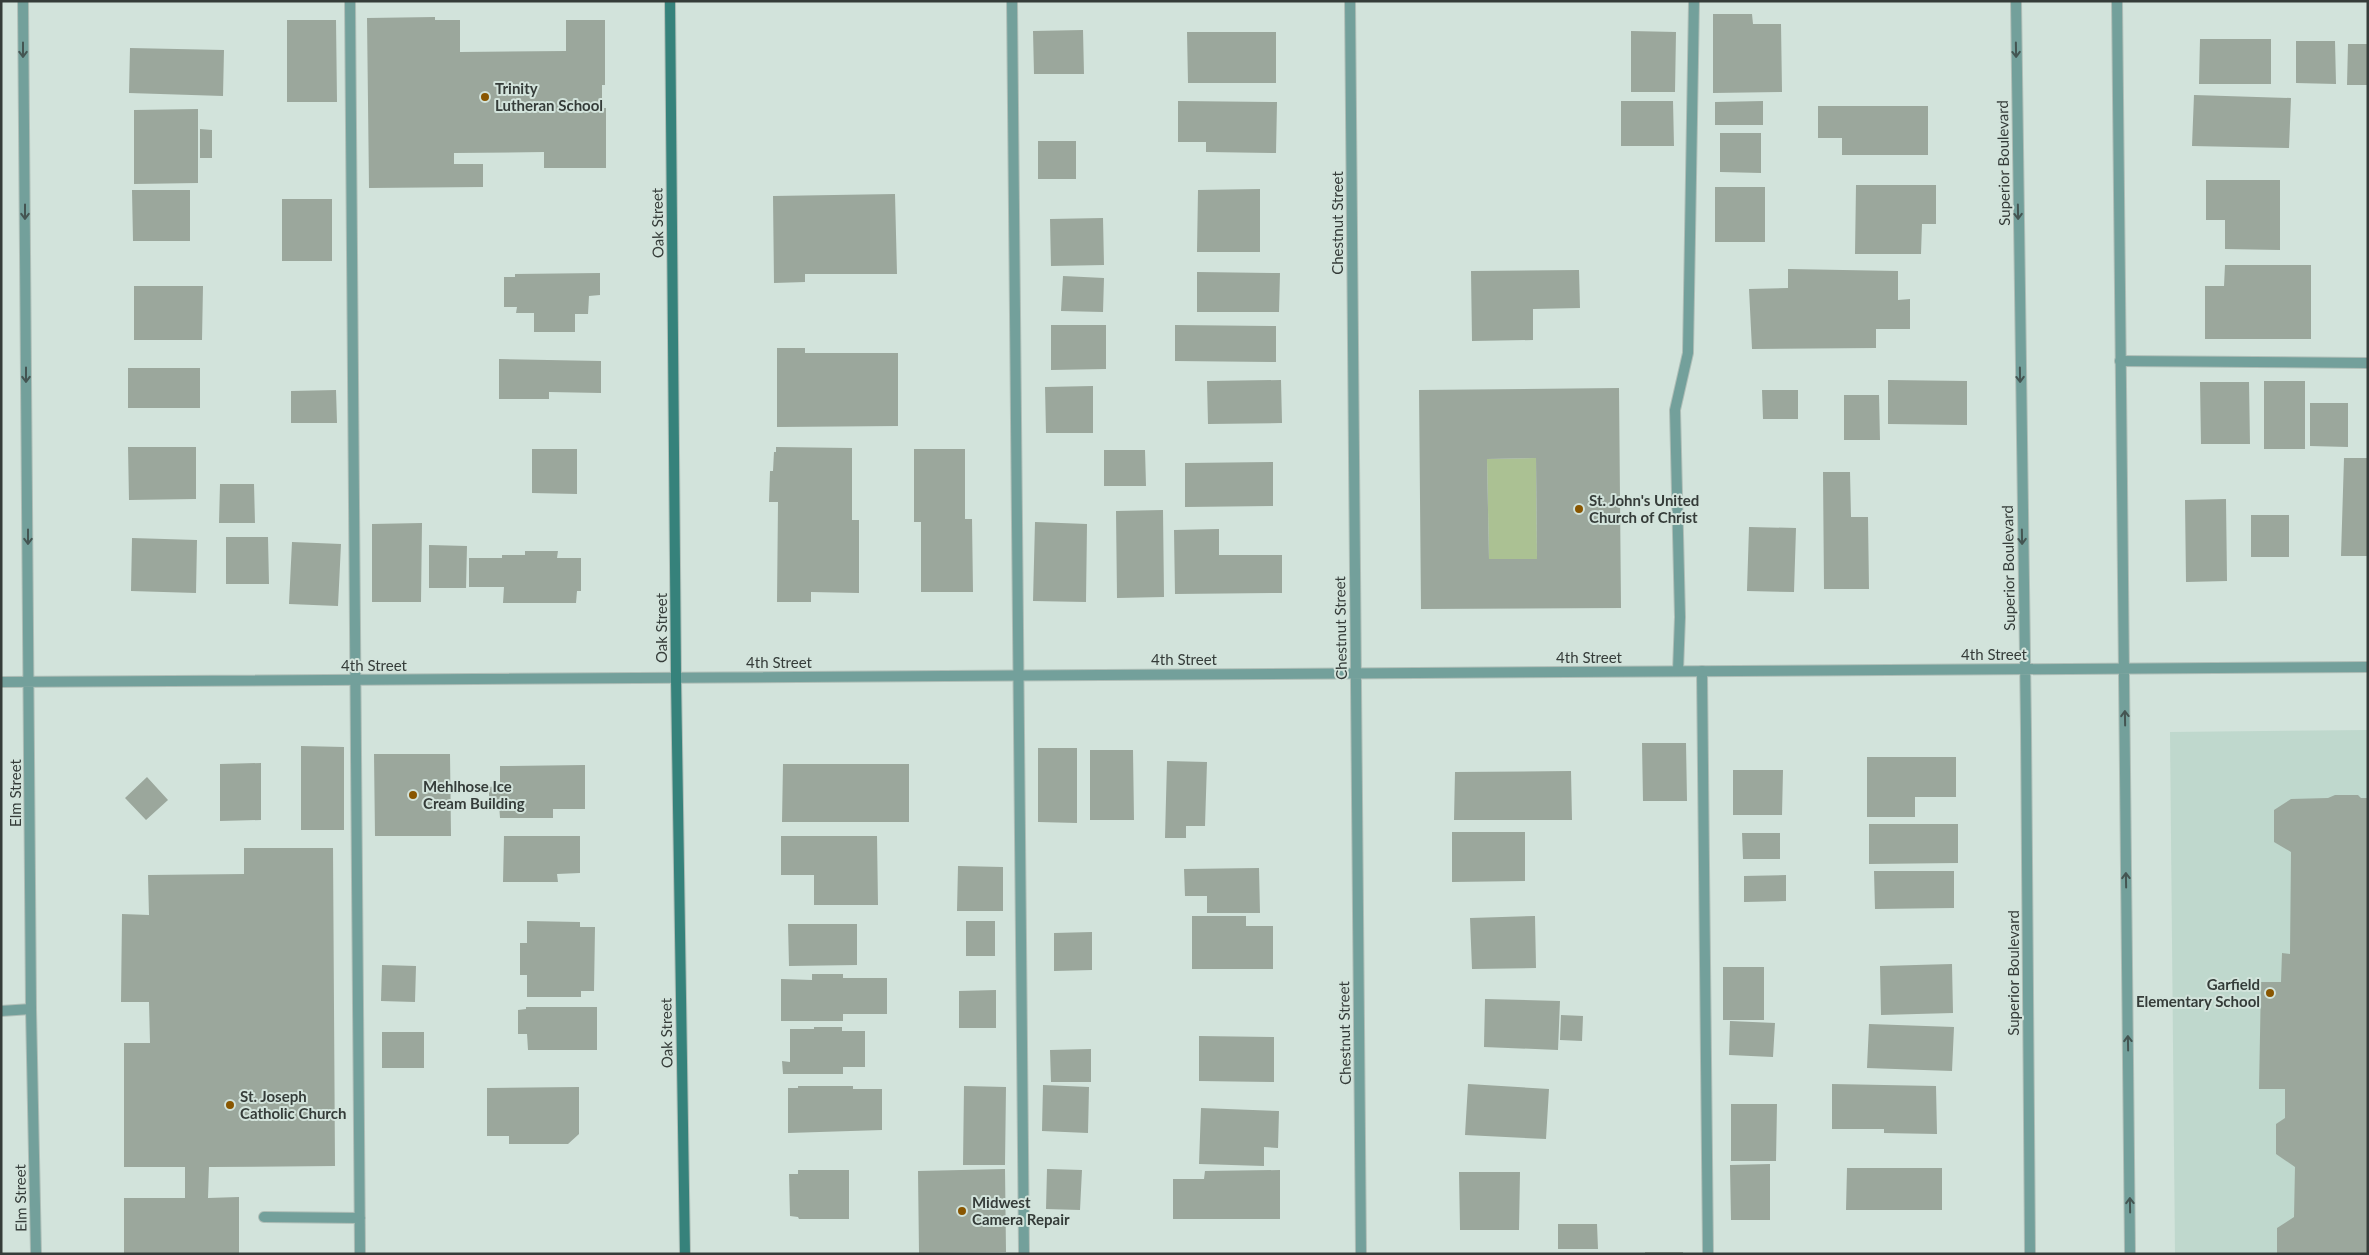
<svg xmlns="http://www.w3.org/2000/svg" width="2369" height="1255" font-family="Lato,sans-serif">
	<style>
		.built { fill: #bfd8cd }
		.green { fill: #abc193 }
		.building { fill: #9ba79c; fill-rule: evenodd }
		.lines { fill: none; stroke-linecap: round; stroke-linejoin: round }
		.lane-casing { stroke: #afbeb7; stroke-width: 12 }
		.street-casing { stroke: #afbeb7; stroke-width: 12 }
		.secondary-casing { stroke: #afbeb7; stroke-width: 12 }
		.lane { stroke: #73a09b; stroke-width: 10 }
		.street { stroke: #73a09b; stroke-width: 10 }
		.secondary { stroke: #36827b; stroke-width: 10 }
		.oneway { stroke: #445552 }
		.poi-dot { fill: #895601; stroke: #d2e3db; stroke-width: 2 }
		.labels { text-anchor: middle; dominant-baseline: central; stroke-width: 4; stroke-linejoin: round; paint-order: stroke }
		.poi-label { font-size: 15px; font-weight: bold; fill: #353c39; stroke: #d2e3db; text-anchor: start }
		.street-label { font-size: 15px; fill: #353c39; stroke: #d2e3db }
	</style>
	<rect width="100%" height="100%" fill="#d2e3db"/>
	<path class="built" d="M2368,730V1254H2175L2170,732Z"/>
	<path class="green" d="M1536,458L1537,559H1489L1487,459Z"/>
	<path class="building" d="M1713,14H1752L1753,24H1781L1782,92L1713,93Z
		M435,17V20H460V52L566,51V20H605V85H602V108H606V168H544V152L454,153V164H483V187L369,188L367,18Z
		M287,20H336L337,102H287Z
		M1083,30L1084,74H1034L1033,31Z
		M1631,31L1676,32L1675,92H1631Z
		M1187,32H1276V83H1188Z
		M2200,39H2271V84H2199Z
		M2296,41H2335L2336,84L2296,83Z
		M2348,44H2368V85H2347Z
		M130,48L224,50L223,96L129,93Z
		M2194,95L2291,98L2289,148L2192,146Z
		M1178,101L1277,102L1276,153L1206,152V142H1178Z
		M1621,101H1673L1674,146H1621Z
		M1763,101V125H1715V102Z
		M1818,106H1928V155H1842V138H1818Z
		M198,109V183L134,184V110Z
		M200,129L212,130V158H200Z
		M1720,133H1761V173L1720,172Z
		M1038,141H1076V179H1038Z
		M2206,180H2280V250L2225,249V220H2206Z
		M1856,185H1936V224H1922L1921,254H1855Z
		M1715,187H1765V242H1715Z
		M1260,189V252H1197L1198,190Z
		M132,190H190V241H133Z
		M895,194L897,274H805V282L774,283L773,196Z
		M282,199H332V261H282Z
		M1103,218L1104,265L1051,266L1050,219Z
		M2225,265H2311V339H2205V286H2224Z
		M1788,269L1898,271V300L1910,299V329H1876V348L1752,349L1749,289L1788,288Z
		M1579,270L1580,308L1533,309V340L1472,341L1471,271Z
		M1197,272L1280,273L1279,312H1197Z
		M600,273V295L589,296L588,314H575V332H534V313H516L517,307H504V277H515V274Z
		M1063,276L1104,278L1103,312L1061,311Z
		M134,286H203L202,340H134Z
		M1051,325H1106V369L1051,370Z
		M1175,325L1276,326V362L1175,361Z
		M777,348H805V353H898V426L777,427Z
		M499,359L601,361V393L549,392V399H499Z
		M128,368H200V408H128Z
		M1281,380L1282,423L1208,424L1207,381Z
		M1888,380L1967,381V425L1888,424Z
		M2264,381H2305V449H2264Z
		M2200,382H2249L2250,444H2201Z
		M1093,386V433H1046L1045,387Z
		M1619,388L1621,608L1421,609L1419,390ZM1536,458L1537,559H1489L1487,459Z
		M336,390L337,423H291V391Z
		M1762,390H1798V419H1763Z
		M1844,395H1879L1880,440H1844Z
		M2310,403H2348V447L2310,446Z
		M128,447H196V499L129,500Z
		M776,447L852,448V520H859V593L811,592V602H777L778,502H769L770,471H773L774,452H776Z
		M532,449H577V494L532,493Z
		M914,449H965V519H972L973,592H921V522H914Z
		M1104,450H1145L1146,486H1104Z
		M2344,458H2368V556H2341Z
		M1273,462V506L1185,507V463Z
		M1823,472H1850L1851,517H1868L1869,589H1824Z
		M220,484H254L255,523H219Z
		M2226,499L2227,581L2186,582L2185,500Z
		M1163,510L1164,597L1117,598L1116,511Z
		M2251,515H2289V557H2251Z
		M1035,522L1087,524L1086,602L1033,601Z
		M422,523L421,602H372V524Z
		M1749,527L1796,528L1794,592L1747,591Z
		M1219,529V555H1282V593L1175,594L1174,530Z
		M226,537H268L269,584H226Z
		M132,538L197,540L196,593L131,591Z
		M292,542L341,544L338,606L289,604Z
		M429,545L467,546L466,588H429Z
		M525,551H558L557,558H581V591H577L576,603H503L504,587H469V558H502V555H525Z
		M1642,743H1686L1687,801H1643Z
		M301,746L344,747V830H301Z
		M1038,748H1077V823L1038,822Z
		M1090,750H1133L1134,820H1090Z
		M374,754H450L451,836H375Z
		M1867,757H1956V797H1915V817H1867Z
		M1167,761L1207,762L1205,826H1186V838H1165Z
		M261,763V820L220,821V764Z
		M783,764H909V822H782Z
		M585,765V809H553V818H500L499,804L489,805V787L500,786V766Z
		M1733,770H1783L1782,815H1733Z
		M1571,771L1572,820H1454L1455,772Z
		M147,777L168,800L146,820L125,798Z
		M2335,795H2358L2361,798H2368V1254H2277V1228L2294,1217L2295,1167L2276,1154V1124L2285,1118V1089H2259L2261,982H2281L2282,953L2290,954L2291,852L2274,842V810L2291,799L2328,798Z
		M1869,824H1958V863L1869,864Z
		M1452,832H1525V881L1452,882Z
		M1742,833H1780V859H1743Z
		M504,836H580V873L557,874L558,882H503Z
		M781,836H877L878,905H814V875H781Z
		M244,848H333L335,1166L209,1167L208,1198L239,1197V1254H124V1198H185V1167H124V1043H150L149,1002H121L122,914L149,915L148,875L244,874Z
		M958,866L1003,867V911H957Z
		M1259,868L1260,913H1207V896H1185L1184,869Z
		M1874,871H1954V908L1875,909Z
		M1786,875V901L1744,902V876Z
		M1192,916H1246V926H1273V969H1192Z
		M1535,916L1536,968L1472,969L1470,918Z
		M527,921L580,922V927H595L594,991H581V997H527V975H520V943H527Z
		M966,921H995V956H966Z
		M788,924H857V965L789,966Z
		M1092,932V970L1054,971V933Z
		M1952,964L1953,1013L1881,1015L1880,966Z
		M382,965L416,966L415,1002L381,1001Z
		M1723,967H1764V1020H1723Z
		M812,974H843V978H887V1014H843V1021H781V979L812,980Z
		M996,990V1028H959V991Z
		M1485,999L1560,1001L1558,1050L1484,1047Z
		M526,1007H597V1050H528L527,1034H518V1010L526,1009Z
		M1561,1015L1583,1016L1582,1041L1560,1040Z
		M1730,1021L1775,1023L1773,1057L1729,1055Z
		M1869,1024L1954,1027L1952,1071L1867,1068Z
		M814,1027H842V1031H865V1067H843V1074H783L782,1061L790,1062V1029H814Z
		M382,1032H424V1068H382Z
		M1199,1036L1274,1037V1082L1199,1081Z
		M1091,1049V1082H1051L1050,1050Z
		M1468,1084L1549,1089L1546,1139L1465,1135Z
		M1832,1084L1936,1086L1937,1134L1884,1133V1129H1832Z
		M1043,1085L1089,1087L1088,1133L1042,1131Z
		M798,1086H853V1089H882V1130L788,1133V1088H798Z
		M964,1086L1006,1087L1005,1165H963Z
		M579,1087V1134L568,1144H509V1136H487V1088Z
		M1731,1104H1777L1776,1161H1731Z
		M1201,1108L1279,1111L1278,1148L1264,1147V1166L1199,1164Z
		M1770,1164V1220H1731L1730,1165Z
		M1847,1168H1942V1210H1846Z
		M1005,1169L1006,1252L919,1253L918,1171Z
		M1047,1169L1082,1170L1080,1210L1046,1209Z
		M798,1170H849V1219H799L798,1217L790,1216L789,1174H798Z
		M1280,1170V1219H1173V1179H1204L1205,1171Z
		M1459,1172H1520L1519,1230H1460Z
		M1558,1224H1597L1598,1249H1558Z
		M1645,1252H1683V1254H1645Z"/>
	<g class="lines">
		<g class="lane-casing">
			<path id="lane" d="M350,1L360,1254
				M1012,1L1024,1254
				M2120,361L2368,363
				M1678,671L1680,617L1675,410L1688,353L1694,1
				M1702,671L1708,1254
				M1,1011L31,1009
				M264,1217L360,1218"/>
		</g>
		<g class="street-casing">
			<path id="street" d="M23,1L31,1009L36,1254
				M1350,1L1361,1254
				M2016,1L2026,730L2030,1254
				M2117,1L2130,1254
				M1,682L2368,667"/>
		</g>
		<g class="secondary-casing">
			<path id="secondary" d="M670,1L676,678L685,1254"/>
		</g>
		<use href="#lane" class="lane"/>
		<use href="#street" class="street"/>
		<use href="#secondary" class="secondary"/>
	</g>
	<defs><path id="oneway-shaft" d="M-6 0H5M1.5-3L5.5 0L1.5 3" fill="none" stroke-width="1.6" stroke-linecap="round" stroke-linejoin="round" transform="scale(1.25)"/></defs>
	<g class="oneway">
		<use href="#oneway-shaft" transform="translate(23 50) rotate(90)"/>
		<use href="#oneway-shaft" transform="translate(2016 50) rotate(89)"/>
		<use href="#oneway-shaft" transform="translate(25 212) rotate(90)"/>
		<use href="#oneway-shaft" transform="translate(2018 212) rotate(89)"/>
		<use href="#oneway-shaft" transform="translate(26 375) rotate(90)"/>
		<use href="#oneway-shaft" transform="translate(2020 375) rotate(89)"/>
		<use href="#oneway-shaft" transform="translate(28 537) rotate(90)"/>
		<use href="#oneway-shaft" transform="translate(2022 537) rotate(89)"/>
		<use href="#oneway-shaft" transform="translate(2125 718) rotate(-91)"/>
		<use href="#oneway-shaft" transform="translate(2126 880) rotate(-91)"/>
		<use href="#oneway-shaft" transform="translate(2128 1043) rotate(-91)"/>
		<use href="#oneway-shaft" transform="translate(2130 1205) rotate(-91)"/>
	</g>
	<g class="poi-dot">
		<circle cx="485" cy="97" r="5"/>
		<circle cx="1579" cy="509" r="5"/>
		<circle cx="413" cy="795" r="5"/>
		<circle cx="2270" cy="993" r="5"/>
		<circle cx="230" cy="1105" r="5"/>
		<circle cx="962" cy="1211" r="5"/>
	</g>
	<g class="labels">
		<g class="poi-label">
			<text x="495" y="88">Trinity<tspan x="495" dy="17">Lutheran School</tspan></text>
			<text x="1589" y="500">St. John's United<tspan x="1589" dy="17">Church of Christ</tspan></text>
			<text x="423" y="786">Mehlhose Ice<tspan x="423" dy="17">Cream Building</tspan></text>
			<text x="2260" y="984" text-anchor="end">Garfield<tspan x="2260" dy="17">Elementary School</tspan></text>
			<text x="240" y="1096">St. Joseph<tspan x="240" dy="17">Catholic Church</tspan></text>
			<text x="972" y="1202">Midwest<tspan x="972" dy="17">Camera Repair</tspan></text>
		</g>
		<g class="street-label">
			<text transform="translate(2003 163) rotate(-91)">Superior Boulevard</text>
			<text transform="translate(657 223) rotate(-91)">Oak Street</text>
			<text transform="translate(1337 223) rotate(-90)">Chestnut Street</text>
			<text transform="translate(2008 568) rotate(-91)">Superior Boulevard</text>
			<text transform="translate(661 628) rotate(-90)">Oak Street</text>
			<text transform="translate(1340 628) rotate(-91)">Chestnut Street</text>
			<text x="1994" y="654">4th Street</text>
			<text x="1589" y="657">4th Street</text>
			<text x="1184" y="659">4th Street</text>
			<text x="779" y="662">4th Street</text>
			<text x="374" y="665">4th Street</text>
			<text transform="translate(15 793) rotate(-90)">Elm Street</text>
			<text transform="translate(2013 973) rotate(-90)">Superior Boulevard</text>
			<text transform="translate(666 1033) rotate(-91)">Oak Street</text>
			<text transform="translate(1344 1033) rotate(-91)">Chestnut Street</text>
			<text transform="translate(20 1198) rotate(-91)">Elm Street</text>
		</g>
	</g>
	<rect width="2369" height="1255" fill="none" stroke="#353c39" stroke-width="5"/>
</svg>
